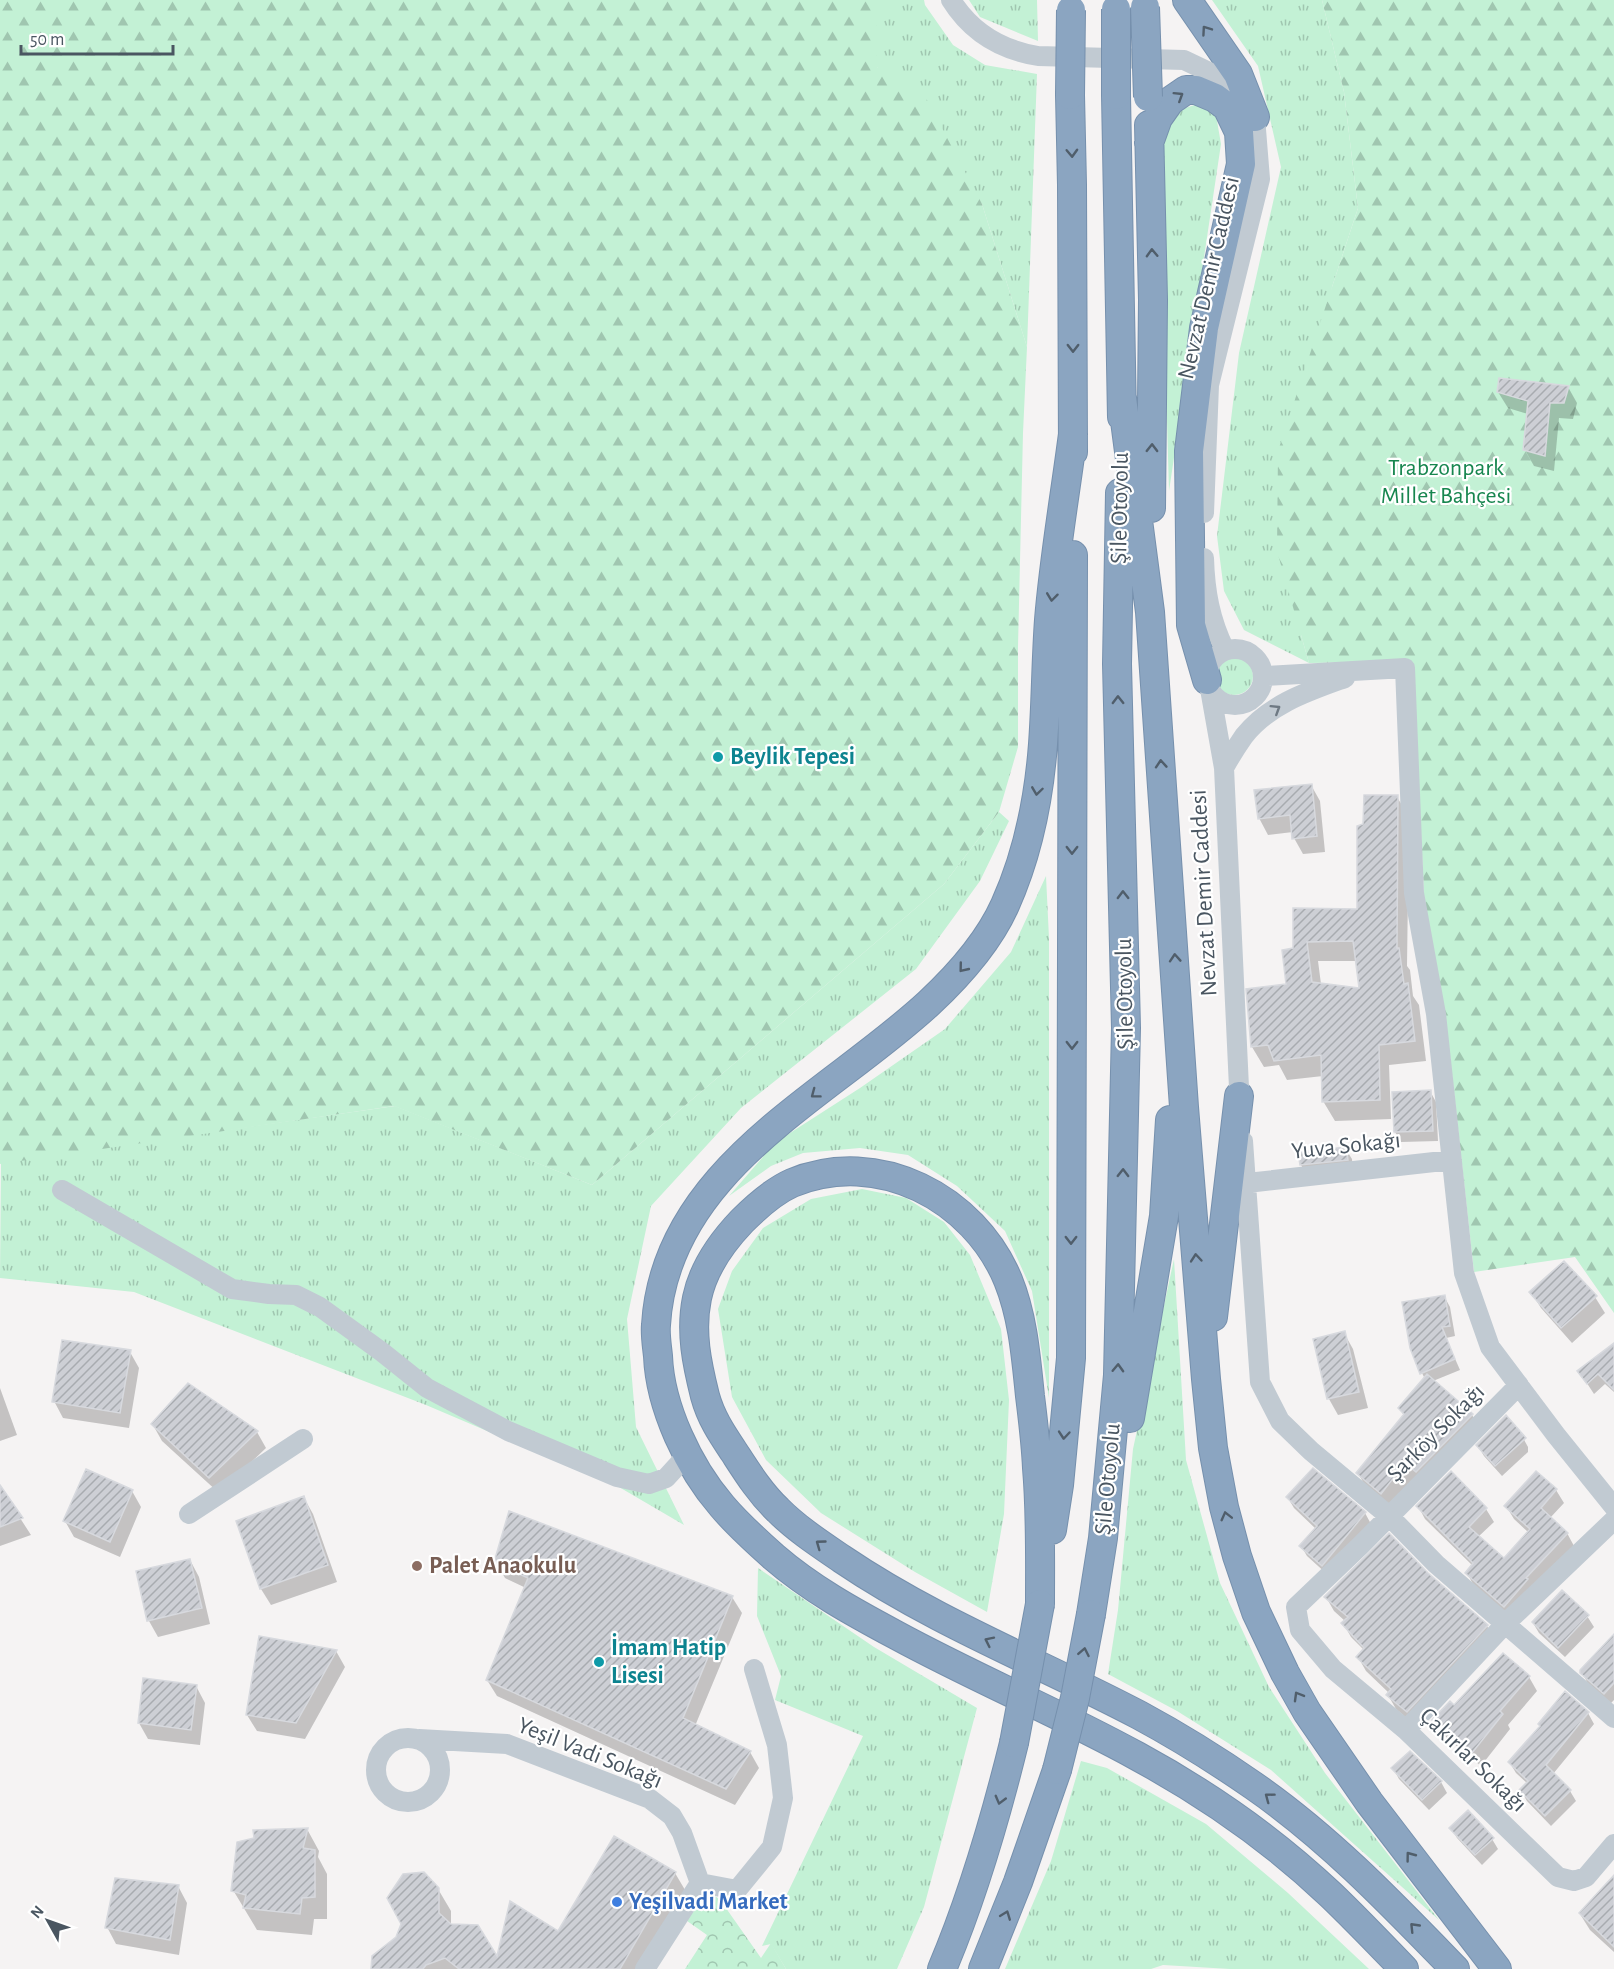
<svg xmlns="http://www.w3.org/2000/svg" width="1614" height="1969" font-family="'Alegreya Sans',sans-serif">
	<style>
		.grass { fill: url(#grass-tufts) }
		.forest { fill: url(#forest-firs) }
		.park { fill: url(#park-crowns) }
		.shadow { fill: #0003; fill-rule: evenodd }
		.building { fill: url(#building-hatch); stroke: #d7d9de; stroke-width: 1.5; fill-rule: evenodd }
		.lines { fill: none; stroke-linecap: round; stroke-linejoin: round }
		.highway-casing { stroke: #7690ad; stroke-width: 30 }
		.minor { stroke: #c1cad2; stroke-width: 20 }
		.highway { stroke: #8ba5c1; stroke-width: 28 }
		.highway-bridge-casing { stroke: #7690ad; stroke-width: 30; stroke-linecap: butt }
		.highway-bridge { stroke: #8ba5c1; stroke-width: 28 }
		.oneway { stroke: #505e6b }
		.oneway2 { stroke: #6e7983 }
		.culture-dot { fill: #0f9aa8; stroke: #fff; stroke-width: 2 }
		.education-dot { fill: #8d6e63; stroke: #fff; stroke-width: 2 }
		.shop-dot { fill: #3f7fe0; stroke: #fff; stroke-width: 2 }
		.labels { text-anchor: middle; dominant-baseline: central; stroke-width: 4.5; stroke-linejoin: round; paint-order: stroke }
		.street-label { font-size: 24px; fill: #4a5661; stroke: #fff }
		.park-label { font-size: 24px; fill: #17864f; stroke: #fff }
		.culture-label { font-size: 24px; font-weight: bold; fill: #0d838f; stroke: #fff; text-anchor: start }
		.education-label { font-size: 24px; font-weight: bold; fill: #785e54; stroke: #fff; text-anchor: start }
		.shop-label { font-size: 24px; font-weight: bold; fill: #366cbe; stroke: #fff; text-anchor: start }
	</style>
	<defs>
		<pattern id="grass-tufts" width="24" height="20" patternUnits="userSpaceOnUse" patternTransform="scale(1.5)"><rect width="24" height="20" fill="#c3f1d5"/><path d="M3 7l-1-3M5 7V3M7 7l1-3M15 17l-1-3M17 17v-4M19 17l1-3" fill="none" stroke="#a0c6b0"/></pattern>
		<pattern id="forest-firs" width="22" height="20" patternUnits="userSpaceOnUse" patternTransform="scale(1.5)"><rect width="22" height="20" fill="#c3f1d5"/><path d="M5 1l3.5 6h-7zM16 11l3.5 6h-7z" fill="#a0c6b0"/></pattern>
		<pattern id="park-crowns" width="20" height="18" patternUnits="userSpaceOnUse" patternTransform="scale(1.5)"><rect width="20" height="18" fill="#c3f1d5"/><path d="M2 6a3 3 0 1 1 6 0M12 15a3 3 0 1 1 6 0" fill="none" stroke="#a0c6b0"/></pattern>
		<pattern id="building-hatch" width="6" height="6" patternUnits="userSpaceOnUse" patternTransform="scale(1.5)"><rect width="6" height="6" fill="#cdcfd5"/><path d="M-1 1l2-2M0 6l6-6M5 7l2-2" fill="none" stroke="#a8abb0"/></pattern>
	</defs>
	<rect width="100%" height="100%" fill="#f5f3f3"/>
	<path class="grass" d="M877,0H924L925,5L953,45L985,65L1037,74L1027,347L982,204L877,67Z
		M969,0H1037L1038,41L980,17Z
		M1212,0H1322L1344,92L1358,208L1332,287L1301,635L1309,663L1244,630L1224,591L1217,536L1239,353L1281,167L1258,66Z
		M1201,103L1216,115L1221,144L1169,491L1159,138L1179,110Z
		M1215 676a19 19 0 1 1 38 0a19 19 0 1 1-38 0Z
		M999,812L1009,821L980,881L916,969L741,1108L651,1206L627,1319L636,1427L684,1525L619,1487L426,1405L134,1292L0,1278L1,1162L395,1106L592,1185L944,884Z
		M1046,876L1049,938V1398L1032,1291L1005,1231L957,1186L908,1155L860,1148L803,1153L771,1166L729,1196L776,1142L860,1088L945,1029L1011,952Z
		M862,1189L906,1198L944,1222L970,1255L1001,1329L1009,1400L1004,1514L987,1612L915,1572L821,1513L766,1460L732,1397L718,1309L732,1271L763,1228L811,1199Z
		M1174,1259L1186,1460L1220,1583L1269,1687L1325,1773L1439,1920L1271,1770L1177,1711L1108,1674L1118,1610L1133,1449Z
		M758,1568L874,1647L977,1708L924,1907L897,1969H786L771,1944L762,1946L863,1736L775,1700L781,1676L757,1616Z
		M1081,1761L1107,1768L1206,1824L1288,1893L1369,1969H1230L1163,1965L1151,1969H1005L1051,1861Z"/>
	<path class="forest" d="M0,0H877V67L926,98L982,204L1027,347L1023,433L1018,647V747L999,812L944,884L592,1185L394,1106L0,1164Z
		M1322,0H1614V1313L1575,1257L1474,1272L1450,1056L1425,916L1413,664L1380,662L1309,663L1277,551L1278,451L1358,208L1344,92Z"/>
	<path class="park" d="M700,1883L721,1901L761,1958L771,1943L786,1969H685L707,1935L680,1916Z"/>
	<path class="shadow" d="M1568,387L1577,403L1573,419L1559,418L1554,471L1534,466L1525,450L1528,414L1508,408L1498,392Z
		M1311,785L1320,801L1325,852L1303,854L1294,838L1293,832L1268,835L1259,818Z
		M1397,797L1409,817L1407,966L1410,970L1413,996L1419,1005L1426,1061L1389,1065L1391,1119L1335,1121L1323,1101V1076L1287,1080L1279,1065L1264,1067L1252,1047L1288,985L1294,950L1358,911L1365,825ZM1318,961H1358L1361,989L1321,984Z
		M1430,1091L1436,1102L1438,1141L1401,1142L1395,1132Z
		M1345,1148L1352,1159L1353,1170L1307,1175L1301,1165Z
		M1531,1292L1595,1297L1605,1313L1572,1343L1541,1308Z
		M1444,1296L1450,1307L1455,1336L1446,1338L1460,1370L1433,1381L1472,1415L1482,1431L1391,1509L1367,1489L1358,1473L1404,1416L1400,1409L1425,1379L1422,1373Z
		M1344,1333L1353,1349L1368,1408L1338,1415L1329,1399L1315,1340Z
		M1614,1345V1392L1605,1384L1594,1394L1579,1371Z
		M130,1352L139,1368L129,1428L63,1418L54,1401Z
		M188,1385L257,1432L266,1448L219,1493L162,1441L153,1425Z
		M0,1388L17,1435L0,1441Z
		M1522,1436L1528,1447V1452L1502,1476L1484,1456L1478,1446Z
		M1451,1473L1486,1509L1494,1522L1478,1537L1504,1560L1529,1533L1514,1519L1506,1506L1537,1473L1556,1490L1564,1503L1550,1518L1567,1533L1574,1546L1512,1619L1474,1586L1467,1573L1473,1566L1425,1519L1418,1506Z
		M0,1487L31,1535L0,1546Z
		M132,1491L141,1507L120,1557L74,1537L65,1521Z
		M304,1498L313,1514L337,1582L271,1605L261,1589L238,1522Z
		M1288,1498L1365,1513L1371,1524L1328,1575L1307,1556L1301,1546L1316,1529L1294,1508Z
		M190,1560L199,1577L210,1624L158,1637L149,1621Z
		M496,1562L732,1597L742,1613L695,1726L750,1752L759,1768L735,1805L497,1696L487,1680L526,1588L505,1578Z
		M1427,1574L1487,1626L1495,1640L1415,1725L1396,1709L1388,1695L1389,1693L1366,1671L1358,1657L1364,1650L1351,1637L1343,1623L1345,1621L1334,1611L1326,1597Z
		M1587,1616L1594,1627L1565,1657L1539,1633L1533,1623Z
		M1614,1637V1700L1611,1703L1588,1684L1582,1672Z
		M336,1651L345,1667L305,1739L257,1731L247,1715Z
		M1529,1677L1537,1691L1508,1725L1510,1729L1481,1766L1442,1734L1434,1720L1454,1707Z
		M196,1686L205,1703L200,1745L148,1739L139,1723Z
		M1588,1713L1594,1724L1553,1774L1570,1791L1576,1801L1551,1826L1527,1801L1521,1791L1528,1784L1516,1773L1510,1763Z
		M1410,1753L1441,1782L1447,1793L1429,1810L1399,1779L1393,1768Z
		M1451,1828L1492,1839L1498,1849L1482,1865L1457,1838Z
		M307,1829L319,1851L318,1857L327,1874V1919H314L312,1935L257,1930L233,1890Z
		M615,1838L675,1873L688,1895L645,1969H372L438,1889L451,1911V1925L497,1960L558,1933Z
		M1614,1878V1952L1590,1930L1580,1914Z
		M178,1886L187,1903L179,1955L116,1944L107,1927Z"/>
	<path class="building" d="M1499,378L1569,386L1564,403H1550L1545,456L1523,450L1528,401L1497,392Z
		M1312,784L1317,836L1292,839L1290,815L1258,819L1254,790Z
		M1364,795H1398L1397,948H1399L1404,984L1408,983L1415,1041L1379,1045L1380,1100L1322,1102L1321,1055L1274,1061L1268,1045L1251,1047L1246,989L1286,984L1282,950L1293,948V908L1357,909V826L1363,824ZM1353,941L1359,988L1312,982L1307,942Z
		M1431,1090L1433,1131L1394,1132L1392,1092Z
		M1346,1147L1348,1160L1300,1165L1298,1152Z
		M1564,1261L1597,1296L1561,1328L1529,1292Z
		M1445,1295L1450,1326L1442,1327L1455,1359L1420,1374L1410,1348L1402,1302Z
		M1345,1331L1359,1392L1327,1399L1313,1339Z
		M62,1340L131,1350L120,1413L52,1402Z
		M1614,1343V1390L1598,1374L1587,1384L1577,1371Z
		M1427,1374L1473,1414L1416,1472L1405,1463L1381,1494L1356,1473L1404,1414L1398,1408Z
		M188,1383L258,1431L209,1478L151,1424Z
		M1506,1415L1526,1438L1495,1466L1476,1445Z
		M1313,1468L1366,1512L1322,1566L1299,1546L1317,1526L1286,1497Z
		M86,1469L133,1490L110,1542L63,1521Z
		M1451,1471L1487,1508L1469,1527L1504,1558L1530,1529L1504,1506L1536,1471L1557,1489L1541,1508L1568,1533L1526,1578L1528,1579L1504,1607L1465,1573L1473,1563L1416,1506Z
		M0,1485L23,1518L0,1527Z
		M304,1496L328,1565L260,1589L236,1521Z
		M509,1511L733,1596L683,1718L751,1751L726,1789L486,1680L528,1578L494,1562Z
		M1389,1533L1428,1573L1488,1625L1407,1712L1386,1695L1391,1689L1356,1657L1364,1648L1341,1623L1348,1617L1324,1597Z
		M190,1559L202,1608L147,1621L136,1571Z
		M1562,1590L1589,1615L1558,1648L1532,1622Z
		M1614,1634V1683L1604,1694L1580,1673V1670Z
		M259,1636L337,1650L296,1723L246,1715Z
		M1503,1653L1530,1676L1500,1711L1503,1714L1472,1753L1432,1720L1450,1701L1454,1705Z
		M143,1678L197,1685L191,1730L138,1723Z
		M1565,1691L1589,1712L1546,1765L1571,1790L1545,1816L1519,1790L1528,1781L1508,1762L1540,1726L1538,1724Z
		M1410,1751L1442,1781L1422,1800L1391,1768Z
		M1468,1810L1494,1838L1475,1855L1449,1828Z
		M308,1828L303,1848L315,1850V1897L302,1898L300,1914L243,1908L246,1895L231,1891L237,1842L254,1838L253,1830Z
		M614,1836L676,1872L620,1969H459L445,1958L426,1965L423,1969H371L372,1956L396,1937L401,1924L387,1898L403,1874L424,1872L439,1888V1913L451,1924L478,1925L497,1956L510,1901L558,1931Z
		M1614,1875V1947L1579,1913Z
		M115,1878L179,1885L170,1940L105,1928Z"/>
	<g class="lines">
		<g class="highway-casing">
			<path id="highway" d="M1187,0L1238,74L1255,117
				M1070,95L1072,185L1073,452
				M1116,95L1122,417
				M1149,125L1153,300L1151,508
				M1149,143L1158,118L1170,101L1186,90H1196L1215,98L1227,107L1239,132L1241,164L1204,328L1189,451L1191,625L1207,680
				M1122,398L1150,612L1184,1107L1206,1379L1213,1448L1224,1507L1237,1556L1256,1612L1285,1673L1307,1712L1369,1802L1497,1969
				M1073,434C1065,496 1054,558 1049,620C1046,661 1046,703 1043,744C1039,798 1027,856 1005,905C988,943 959,975 929,1003C829,1096 665,1169 656,1325C655,1335 657,1346 658,1356C660,1407 689,1468 722,1506C738,1525 756,1541 774,1557C811,1589 853,1612 896,1635C975,1678 1059,1713 1137,1756C1207,1794 1274,1841 1331,1895C1356,1919 1380,1944 1404,1969
				M1213,1317L1239,1096
				M1130,1418L1164,1216L1170,1120
				M1052,1530L1059,1485L1071,1358L1073,555
				M1040,1604C1040,1558 1041,1513 1037,1468C1036,1444 1033,1420 1030,1396C1026,1357 1023,1317 1008,1280C974,1198 878,1147 792,1183C774,1191 756,1207 742,1221C722,1242 703,1269 697,1298C690,1332 697,1364 705,1396C711,1418 722,1434 734,1452C747,1472 760,1493 778,1510C797,1529 820,1544 842,1559C935,1622 1040,1663 1139,1715C1178,1736 1218,1761 1254,1786C1329,1838 1392,1904 1455,1969
				M1091,1614L1103,1538L1118,1375L1126,1028L1117,664L1120,493
				M942,1969C973,1896 995,1820 1014,1743
				M983,1969L1018,1882L1057,1770"/>
		</g>
		<path class="minor" d="M951,0C971,32 1001,50 1038,56L1184,60L1228,81L1255,117L1260,179L1209,385L1204,513
			M1204,558C1205,591 1210,620 1225,650
			M1207 677a28 28 0 1 1 56 0a28 28 0 1 1-56 0Z
			M1264,676L1405,668L1414,893L1436,1014L1464,1273L1490,1347L1556,1435L1614,1507
			M1210,689L1224,768L1240,1109
			M1224,768C1230,757 1237,746 1244,736C1269,704 1309,691 1345,678
			M1243,1141L1260,1382L1280,1421L1311,1451L1389,1516L1436,1564L1614,1718
			M1247,1183L1452,1160
			M62,1190L232,1289L269,1294L296,1295L320,1307L382,1352L427,1388L508,1431L617,1477L649,1484L666,1478L687,1455
			M1519,1385L1361,1545L1296,1607L1300,1630L1333,1669L1406,1730L1558,1877L1574,1881L1586,1877L1614,1844
			M189,1514L303,1439
			M1406,1730L1506,1623L1614,1520
			M376 1770a32 32 0 1 1 64 0a32 32 0 1 1-64 0Z
			M419,1739L507,1744L650,1799L672,1816L682,1833L700,1883
			M700,1883L737,1890L772,1847L783,1798L777,1745L754,1669
			M645,1969L700,1883"/>
		<use href="#highway" class="highway"/>
		<g class="highway-bridge-casing">
			<path id="highway-bridge" d="M1145,7L1148,97
				M1070,95L1071,10
				M1116,95V9
				M1014,1743L1040,1604
				M1057,1770L1075,1698L1091,1614"/>
		</g>
		<use href="#highway-bridge" class="highway-bridge"/>
	</g>
	<defs><path id="oneway-chevron" d="M-2-3.5L2.5 0L-2 3.5" fill="none" stroke-width="1.6" stroke-linecap="round" stroke-linejoin="round" transform="scale(1.5)"/></defs>
	<g class="oneway">
		<use href="#oneway-chevron" transform="translate(1206 30) rotate(-125)"/>
		<use href="#oneway-chevron" transform="translate(1179 96) rotate(-32)"/>
		<use href="#oneway-chevron" transform="translate(1072 153) rotate(88)"/>
		<use href="#oneway-chevron" transform="translate(1152 253) rotate(-92)"/>
		<use href="#oneway-chevron" transform="translate(1073 348) rotate(90)"/>
		<use href="#oneway-chevron" transform="translate(1152 448) rotate(-89)"/>
		<use href="#oneway-chevron" transform="translate(1052 597) rotate(97)"/>
		<use href="#oneway-chevron" transform="translate(1118 700) rotate(-91)"/>
		<use href="#oneway-chevron" transform="translate(1161 764) rotate(-94)"/>
		<use href="#oneway-chevron" transform="translate(1037 791) rotate(98)"/>
		<use href="#oneway-chevron" transform="translate(1072 850) rotate(90)"/>
		<use href="#oneway-chevron" transform="translate(1123 895) rotate(-91)"/>
		<use href="#oneway-chevron" transform="translate(1175 958) rotate(-94)"/>
		<use href="#oneway-chevron" transform="translate(963 968) rotate(129)"/>
		<use href="#oneway-chevron" transform="translate(1072 1045) rotate(90)"/>
		<use href="#oneway-chevron" transform="translate(815 1094) rotate(143)"/>
		<use href="#oneway-chevron" transform="translate(1123 1173) rotate(-89)"/>
		<use href="#oneway-chevron" transform="translate(1071 1240) rotate(90)"/>
		<use href="#oneway-chevron" transform="translate(1196 1258) rotate(-95)"/>
		<use href="#oneway-chevron" transform="translate(1118 1368) rotate(-88)"/>
		<use href="#oneway-chevron" transform="translate(1064 1435) rotate(95)"/>
		<use href="#oneway-chevron" transform="translate(1226 1516) rotate(-104)"/>
		<use href="#oneway-chevron" transform="translate(820 1544) rotate(-144)"/>
		<use href="#oneway-chevron" transform="translate(989 1641) rotate(-154)"/>
		<use href="#oneway-chevron" transform="translate(1084 1652) rotate(-79)"/>
		<use href="#oneway-chevron" transform="translate(1298 1696) rotate(-120)"/>
		<use href="#oneway-chevron" transform="translate(1269 1797) rotate(-143)"/>
		<use href="#oneway-chevron" transform="translate(1000 1800) rotate(105)"/>
		<use href="#oneway-chevron" transform="translate(1410 1856) rotate(-127)"/>
		<use href="#oneway-chevron" transform="translate(1006 1915) rotate(-69)"/>
		<use href="#oneway-chevron" transform="translate(1414 1927) rotate(-134)"/>
	</g>
	<use class="oneway2" href="#oneway-chevron" transform="translate(1276 709) rotate(-32)"/>
	<g class="culture-dot">
		<circle cx="718" cy="757" r="6"/>
		<circle cx="599" cy="1662" r="6"/>
	</g>
	<circle class="education-dot" cx="417" cy="1566" r="6"/>
	<circle class="shop-dot" cx="617" cy="1902" r="6"/>
	<g class="labels">
		<g class="street-label">
			<text transform="translate(1209 278) rotate(-77)">Nevzat Demir Caddesi</text>
			<text transform="translate(1120 508) rotate(-89)">Şile Otoyolu</text>
			<text transform="translate(1204 893) rotate(-93)">Nevzat Demir Caddesi</text>
			<text transform="translate(1125 994) rotate(-91)">Şile Otoyolu</text>
			<text transform="translate(1346 1146) rotate(-6)">Yuva Sokağı</text>
			<text transform="translate(1436 1433) rotate(-45)">Şarköy Sokağı</text>
			<text transform="translate(1108 1479) rotate(-85)">Şile Otoyolu</text>
			<text transform="translate(590 1753) rotate(22)">Yeşil Vadi Sokağı</text>
			<text transform="translate(1473 1760) rotate(44)">Çakırlar Sokağı</text>
		</g>
		<g class="park-label">
			<text x="1446" y="468">Trabzonpark<tspan x="1446" dy="28">Millet Bahçesi</tspan></text>
		</g>
		<g class="culture-label">
			<text x="730" y="757">Beylik Tepesi</text>
			<text x="611" y="1648">İmam Hatip<tspan x="611" dy="28">Lisesi</tspan></text>
		</g>
		<g class="education-label">
			<text x="429" y="1566">Palet Anaokulu</text>
		</g>
		<g class="shop-label">
			<text x="629" y="1902">Yeşilvadi Market</text>
		</g>
	</g>
	<g transform="translate(48 1921) rotate(310)" stroke="#ffffff" stroke-width="4.5" paint-order="stroke">
	<path d="M0-4.5L10 22L0 15L-10 22Z" fill="#4a5661"/>
	<text y="-9" font-size="16" font-weight="bold" text-anchor="middle" fill="#4a5661">N</text>
	</g>
	<path d="M21 45v9h152v-9" fill="none" stroke="#4a5661" stroke-width="3"/>
	<text x="30" y="45" font-size="18" fill="#4a5661" stroke="#ffffff" stroke-width="4.5" paint-order="stroke">50 m</text>
</svg>
